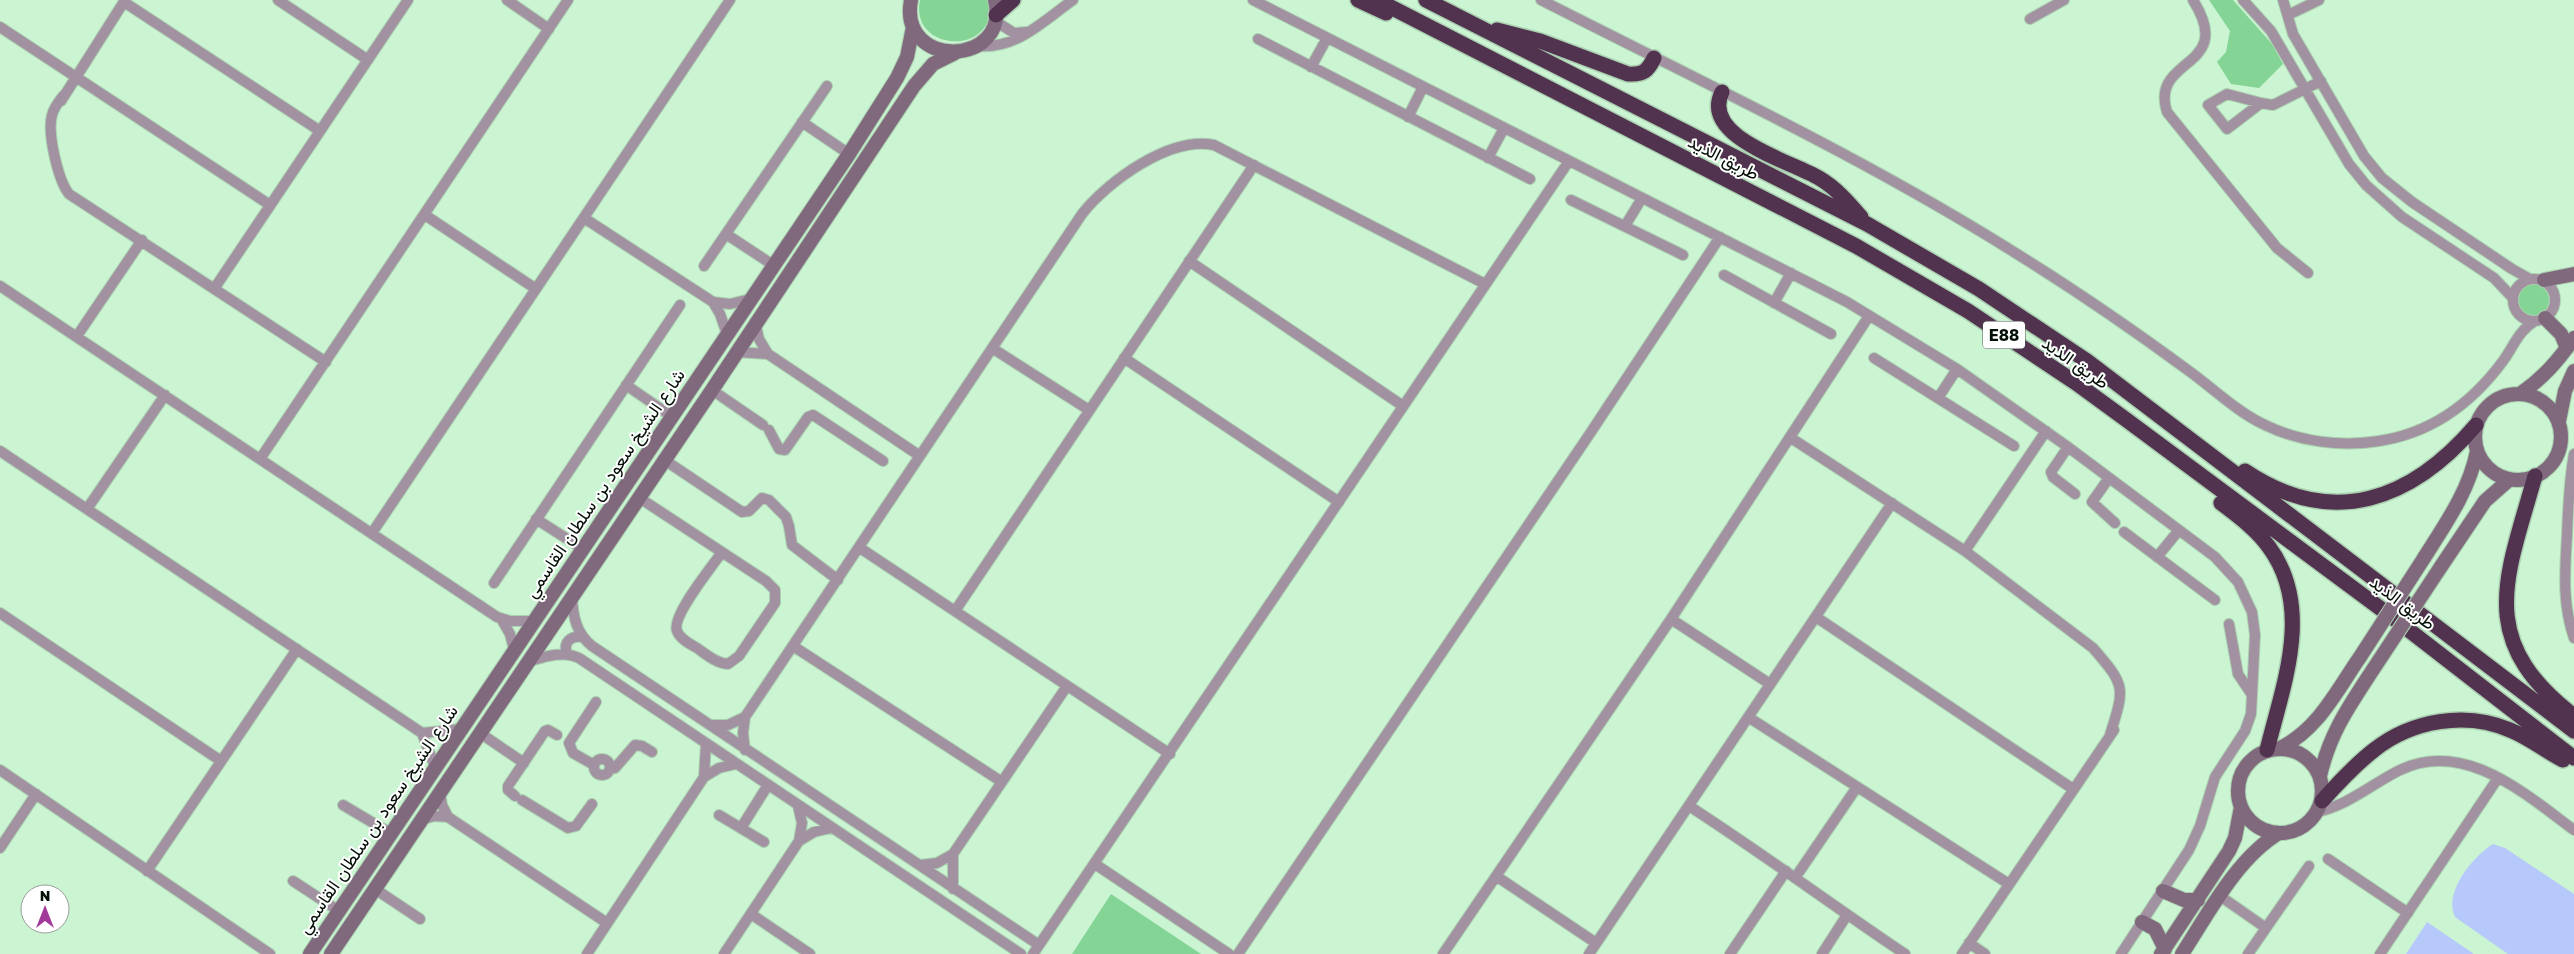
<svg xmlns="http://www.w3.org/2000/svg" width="2574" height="954" font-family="'Golos Text',Vazirmatn,sans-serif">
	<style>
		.green { fill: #83d495 }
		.water { fill: #b7c8fa }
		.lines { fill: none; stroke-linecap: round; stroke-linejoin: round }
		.minor-casing { stroke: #abd0b1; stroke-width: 12 }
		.secondary-casing { stroke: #abd0b1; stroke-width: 16 }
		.motorway-casing { stroke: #abd0b1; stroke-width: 18 }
		.minor { stroke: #a291a0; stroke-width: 10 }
		.secondary { stroke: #80697d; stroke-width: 14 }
		.motorway { stroke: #52334f; stroke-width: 15 }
		.secondary-bridge-casing { stroke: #abd0b1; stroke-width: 16; stroke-linecap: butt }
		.secondary-bridge { stroke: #80697d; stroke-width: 14 }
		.labels { text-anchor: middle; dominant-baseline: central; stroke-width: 4; stroke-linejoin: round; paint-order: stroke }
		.shield { fill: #fff; stroke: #4f5851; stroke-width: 1 }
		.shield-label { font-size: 16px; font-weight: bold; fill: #031006 }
		.street-label { font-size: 18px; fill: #031006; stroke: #fff }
	</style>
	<rect width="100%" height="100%" fill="#cbf4d2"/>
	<path class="green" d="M920,0H990C997,58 909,52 920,0Z
		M2209,0H2233L2272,44L2283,64L2259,88L2231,84L2217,62L2226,52L2230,31Z
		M2517 300a16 16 0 1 1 32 0a16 16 0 1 1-32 0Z
		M1111,894L1201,954H1072Z"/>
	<path class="water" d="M2493,844L2505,848L2574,894V954H2508L2455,917C2443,893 2473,856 2493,844Z
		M2427,922L2474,954H2406Z"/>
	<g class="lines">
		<g class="minor-casing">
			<path id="minor" d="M278,0L368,60
				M507,0L549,29
				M1253,0L1847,302L1957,369L2068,447L2215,557L2238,582L2252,612L2255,635L2251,714L2245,731L2215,777L2200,826L2189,850L2121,954
				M1541,0C1704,83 1871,161 2025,259C2081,294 2136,332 2189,371C2214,389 2237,412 2265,425C2300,442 2341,447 2379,441C2432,433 2472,403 2503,361C2514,346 2518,331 2535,321
				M2193,0C2237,70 2149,56 2167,112L2277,248L2308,273
				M2243,0L2271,31L2349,164L2366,185L2402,217L2494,278L2513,298
				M2283,0L2293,34L2364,156L2382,178L2412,202L2512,269L2530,279
				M124,2L320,131
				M2288,15L2319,0
				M2030,19L2064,0
				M995,21L1014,33L1027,32
				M0,27L270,205
				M1258,39L1530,179
				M977,46C1016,50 1043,21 1073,0
				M1311,67L1327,38
				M64,95C59,101 54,107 52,115C47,133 58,180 69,194L326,362
				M61,101L125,0
				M2261,103L2227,94L2208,105L2227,129L2261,103L2273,105L2321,81
				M1408,117L1423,87
				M802,122L849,154
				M1488,158L1504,128
				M1571,200L1683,255
				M425,215L536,289
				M584,218L713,302L730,304L750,299
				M1625,226L1642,198
				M726,234L773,265
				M1189,261L1403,406
				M704,266L827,86
				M1724,275L1831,334
				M2513 300a21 21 0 1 1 42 0a21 21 0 1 1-42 0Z
				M0,286L497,617L510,621H534
				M214,289L408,0
				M713,302L720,314L727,334
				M1774,303L1791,273
				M755,322L759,339L768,354L920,456
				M77,336L142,240
				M992,348L1089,410
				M736,352L768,354
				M1124,358L1339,502
				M1874,358L2014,446
				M626,385L671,416
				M712,390L763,425
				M1938,398L1957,369
				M769,430L779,449L785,450L808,417L813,415L883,461
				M1791,438L1965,551L2093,648C2126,686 2125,687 2110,735
				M2068,447L2051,472L2053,477L2075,494
				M0,451L422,733L435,767
				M2574,454C2569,481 2568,508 2567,535C2565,570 2562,604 2574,638
				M260,459L568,0
				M663,459L742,512L749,511L762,498L769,500L786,517L789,526L792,545L838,580
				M2109,478L2092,502L2115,523
				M638,497L766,581L775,590V603L739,656L728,664C716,663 707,655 697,648C690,644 680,639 677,631C671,616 712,567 722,552
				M87,509L165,395
				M536,519L583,549
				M2124,532L2215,600
				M372,533L730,0
				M860,548L1170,754
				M1965,551L2046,431
				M2157,557L2179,530
				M494,583L680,305
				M572,596C573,617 576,633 592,646L1039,945
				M955,611L1254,165
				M0,613L221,761
				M1816,617L2073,789
				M1671,619L1770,684
				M502,620L510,634L514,650
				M2229,624L2238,674L2252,695
				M793,646L1002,782
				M567,654C563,643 570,635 582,637
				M527,662C544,657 563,650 579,658L1021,954
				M1748,717L2009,884
				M710,725H728L745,717
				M422,733L461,729
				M480,733L524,763
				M745,750L743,733L745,717L1082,214C1108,181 1170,136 1214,145L1485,284
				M594 767a8 8 0 1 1 16 0a8 8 0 1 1-16 0Z
				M594,765L573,753L569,743L596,702
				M610,769L615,768L635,745L642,746L652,752
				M0,770L270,954
				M704,777L706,743
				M440,792L442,805L448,817L607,923
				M515,796L508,790V786L545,731L548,730L557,735
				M522,800L568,828L576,826L592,804
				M343,805L390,833
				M798,806L802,823L799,841
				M1689,806C1762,853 1832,905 1905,954
				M2317,812C2348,805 2369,786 2398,771C2463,738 2524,793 2574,830
				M719,815L764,842
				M421,820L434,816L448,817
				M741,828L768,785
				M0,848L36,794
				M953,854V889
				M2328,859L2408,913
				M1095,864L1229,954
				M920,865L937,863L953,854L1067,686
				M147,871L297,649
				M1496,876L1596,943
				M1795,878L1857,787
				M293,881L339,911
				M375,889L420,919
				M2220,896L2266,928
				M751,914L810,954
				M1969,943L1985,954
				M587,954L704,777L719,768L736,764
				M724,954L799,841L814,832L831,828
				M1033,954L1569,161
				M1238,954L1591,432L1720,237
				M1443,954L1671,619L1869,316
				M1589,954L1892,503
				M1730,954L1786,871
				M1822,954L1847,915
				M1962,954L2114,730
				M2248,954L2309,866
				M2380,954L2498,778"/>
		</g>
		<g class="secondary-casing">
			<path id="secondary" d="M911,0C898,70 1011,67 995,0
				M2544,280L2574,274
				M2545,318L2561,334L2567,348
				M2520,394C2543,378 2558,361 2574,338
				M2475 437a43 43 0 1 1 86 0a43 43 0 1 1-86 0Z
				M2559,421L2565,391L2574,371
				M2424,558C2446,523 2469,491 2477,451
				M2440,568L2485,501L2510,479
				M2280,748C2318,730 2337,690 2360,657
				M2238 791a42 42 0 1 1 84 0a42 42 0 1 1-84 0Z
				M2320,776C2330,732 2350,705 2374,668
				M2163,891L2184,900H2198
				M2142,922L2155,929L2165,949
				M310,954L849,154L897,78L907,57L913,27
				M331,954L712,390L914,86L933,64L955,53
				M2161,954L2229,851L2235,838L2241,807
				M2182,954C2208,914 2237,858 2279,833"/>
		</g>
		<g class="motorway-casing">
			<path id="motorway" d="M1358,0L1386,13
				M1377,0L1856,246L1968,311L2076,383L2128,421L2392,617L2574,758
				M1426,0L1867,224L1979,289L2087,361L2574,731
				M996,15L1013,0
				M1497,30L1540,41L1628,74C1643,75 1648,71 1654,58
				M1722,92C1700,137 1790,161 1819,178C1836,188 1848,202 1861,217
				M2245,471C2333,530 2412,500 2476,425
				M2535,476C2506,579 2475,640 2574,716
				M2221,503C2238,516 2256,529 2269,547C2314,608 2283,685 2267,750
				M2322,801C2338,783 2355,765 2374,750C2412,720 2466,711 2510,730C2530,738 2545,751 2563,760"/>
		</g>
		<use href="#minor" class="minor"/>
		<use href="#secondary" class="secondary"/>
		<use href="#motorway" class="motorway"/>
		<g class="secondary-bridge-casing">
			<path id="secondary-bridge" d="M2360,657L2424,558
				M2374,668L2440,568"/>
		</g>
		<use href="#secondary-bridge" class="secondary-bridge"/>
	</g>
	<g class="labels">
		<rect class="shield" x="1983" y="321.5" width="42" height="27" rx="4"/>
		<g class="shield-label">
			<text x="2004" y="335">E88</text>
		</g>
		<g class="street-label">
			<text transform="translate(1724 157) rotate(27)">طريق الذيد</text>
			<text transform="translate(2076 362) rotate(35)">طريق الذيد</text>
			<text transform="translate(604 483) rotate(-56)">شارع الشيخ سعود بن سلطان القاسمي</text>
			<text transform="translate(2403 602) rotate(37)">طريق الذيد</text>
			<text transform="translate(377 819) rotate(-56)">شارع الشيخ سعود بن سلطان القاسمي</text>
		</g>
	</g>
	<g transform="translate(45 909)"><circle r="24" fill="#ffffff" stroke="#9a9f9b"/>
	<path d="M0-4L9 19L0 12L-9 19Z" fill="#a1399b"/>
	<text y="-8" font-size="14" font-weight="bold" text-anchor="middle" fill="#031006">N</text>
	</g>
</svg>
